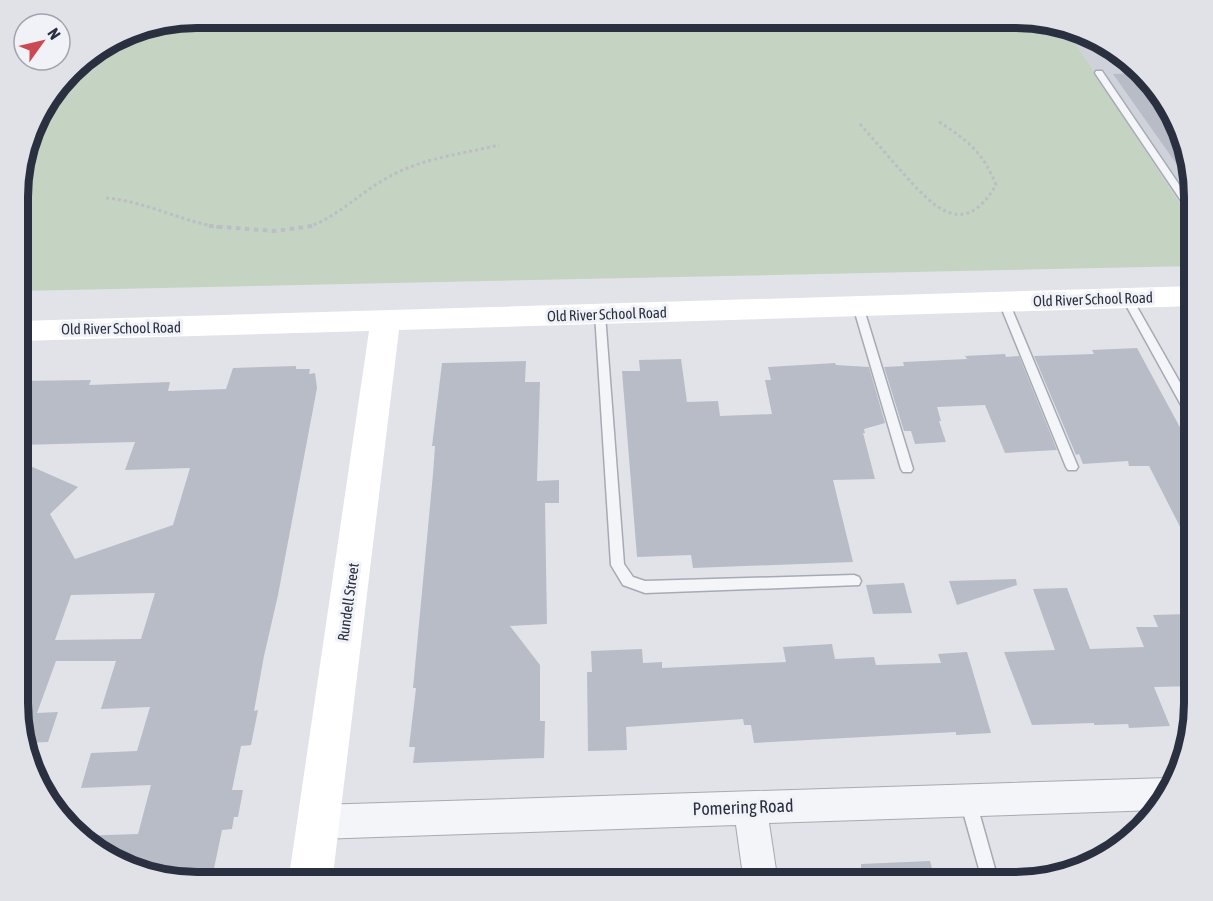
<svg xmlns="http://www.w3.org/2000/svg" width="1213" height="901" font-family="'Asap Condensed',sans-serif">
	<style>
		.built { fill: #cfd2db }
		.green { fill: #c5d3c2 }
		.building { fill: #b8bcc6; fill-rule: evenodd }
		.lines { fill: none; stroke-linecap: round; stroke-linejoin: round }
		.lane-casing { stroke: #a6aab3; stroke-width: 3 }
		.street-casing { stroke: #a6aab3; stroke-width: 2 }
		.path-far1 { stroke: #bbbec4; stroke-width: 3; stroke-dasharray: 3 3; stroke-linecap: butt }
		.path { stroke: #bbbec4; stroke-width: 4; stroke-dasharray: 4.5 4.5; stroke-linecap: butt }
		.lane { fill: #f3f5f8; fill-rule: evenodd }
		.street { fill: #f3f5f8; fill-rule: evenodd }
		.secondary { fill: #fff; fill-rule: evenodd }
		.labels { text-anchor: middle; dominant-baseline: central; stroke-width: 6; stroke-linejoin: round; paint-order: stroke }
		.street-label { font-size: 15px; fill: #2a3040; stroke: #f0f2f7 }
		.near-street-label { font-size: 18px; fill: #2a3040; stroke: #f0f2f7 }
		.rim { fill: none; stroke: #2a3040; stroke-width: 8 }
	</style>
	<rect width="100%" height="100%" fill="#e1e3e9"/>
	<path class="built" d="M1065,27L1084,32L1134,62L1177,118L1195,197V227Z"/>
	<path class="green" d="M197,18H1027L1065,27L1195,227V266L19,291L20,174L42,108L79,62L139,28Z"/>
	<path class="building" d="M1142,73L1177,118L1192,186L1113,74Z
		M1137,348L1195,455V556L1149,466H1129L1128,461L1083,464L1079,454L1076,455L1034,356L1094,354L1092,350Z
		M1005,354L1006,357L1019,356L1057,450L1005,453L985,405L937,407L941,421H939L946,442L915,444L911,431H904L884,367L904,366L903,362L967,359L965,356Z
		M681,359L687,402L718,401L720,416L772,414L765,380H771L768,367L835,363L836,365L869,367L885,423L864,429L865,433H863L875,479L833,480L853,562L693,568L691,555L637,557L622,371H640L639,360Z
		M526,361L525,382H540L537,481L559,480V503H545L547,624L510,626L540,665V721H545L544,758L413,763L415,747H409L416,688H413L433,474L435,446H432L442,363Z
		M296,366V369H310L309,374L315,373L317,388L278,595L264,656L254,711L258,710L251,745L241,746L232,790H243L238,817H234L232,829L222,830L211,883H186L129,869L77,836L138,834L151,785L81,788L91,753L137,751L150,707L101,709L116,661H56L37,713L58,712L48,742L26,743L18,716L19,461L78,487L50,514L75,559L173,525L190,468L125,470L135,442L19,445V381L91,380L89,385L170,382L168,391L226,389L233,368ZM155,593L141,639L55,640L71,595Z
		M1016,579L1017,585L957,605L949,581Z
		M904,583L912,613L873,614L866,585Z
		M1067,588L1090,649L1144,647L1136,627H1158L1153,615L1189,614L1195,626V686L1154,687L1170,726L1129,728L1128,724L1094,725V723L1032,725L1004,652L1055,650L1033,589Z
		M832,644L835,659L874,657L876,665L941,663L938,654L967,652L991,733L956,735V732L754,743L751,725H744L743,719L626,727L627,750L588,751L587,672H592L591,651L642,649L643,663L662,662V668L786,662L783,647Z
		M930,861L936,883H861V864Z"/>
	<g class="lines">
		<g class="lane-casing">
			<path id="lane" d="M1096,71H1102L1195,208V218L1192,217L1095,73Z
				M1127,294L1132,298L1195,409V424L1191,423L1122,298Z
				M1004,298L1009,302L1078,467L1076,470H1068L1066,467L999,302Z
				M858,302L863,306L913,469L911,472H903L901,469L853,306Z
				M600,310L605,314L624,564L633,577L645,581L854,575L859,577L861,581L859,585L645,593L623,585L611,565L595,314Z
				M968,793L973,796L976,801L999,883H983L960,801L963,796Z"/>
		</g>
		<g class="street-casing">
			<path id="street" d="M1168,778L1176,781L1158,810L769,823L778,883H744L736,825L318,839L306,834L301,822L306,810L318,805Z"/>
		</g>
		<path class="path-far1" d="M860,124C874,140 889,157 903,173C933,207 964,240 996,185C983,152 967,140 938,121
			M106,198C145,201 180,221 218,227
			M308,227C338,217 359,193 387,178C421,158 462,154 499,145"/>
		<path class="path" d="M209,226L275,231L312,226"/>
		<use href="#lane" class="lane"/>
		<use href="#street" class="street"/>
		<path class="secondary" d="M1195,286V306L399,330L332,883H288L369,331L19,341V321Z"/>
	</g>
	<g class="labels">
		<g class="street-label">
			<text transform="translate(1093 299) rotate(-2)">Old River School Road</text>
			<text transform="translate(607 314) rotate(-2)">Old River School Road</text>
			<text transform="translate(121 328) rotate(-1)">Old River School Road</text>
			<text transform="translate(348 602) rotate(-82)">Rundell Street</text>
		</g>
		<g class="near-street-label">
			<text transform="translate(743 807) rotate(-2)">Pomering Road</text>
		</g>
	</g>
	<path d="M0 0H1213V901H0ZM197 28H1015A169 169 0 0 1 1184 197V703A169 169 0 0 1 1015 872H197A169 169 0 0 1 28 703V197A169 169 0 0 1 197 28Z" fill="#e0e2e8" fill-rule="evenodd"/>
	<path class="rim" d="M197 28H1015A169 169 0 0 1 1184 197V703A169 169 0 0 1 1015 872H197A169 169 0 0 1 28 703V197A169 169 0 0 1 197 28Z"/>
	<g transform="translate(42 42) rotate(56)"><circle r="28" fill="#f0f2f7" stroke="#a1a4ae" stroke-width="1.5"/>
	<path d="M0-4.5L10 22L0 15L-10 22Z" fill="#cb4953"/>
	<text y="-9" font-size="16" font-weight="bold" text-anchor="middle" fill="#2a3040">N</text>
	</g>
</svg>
